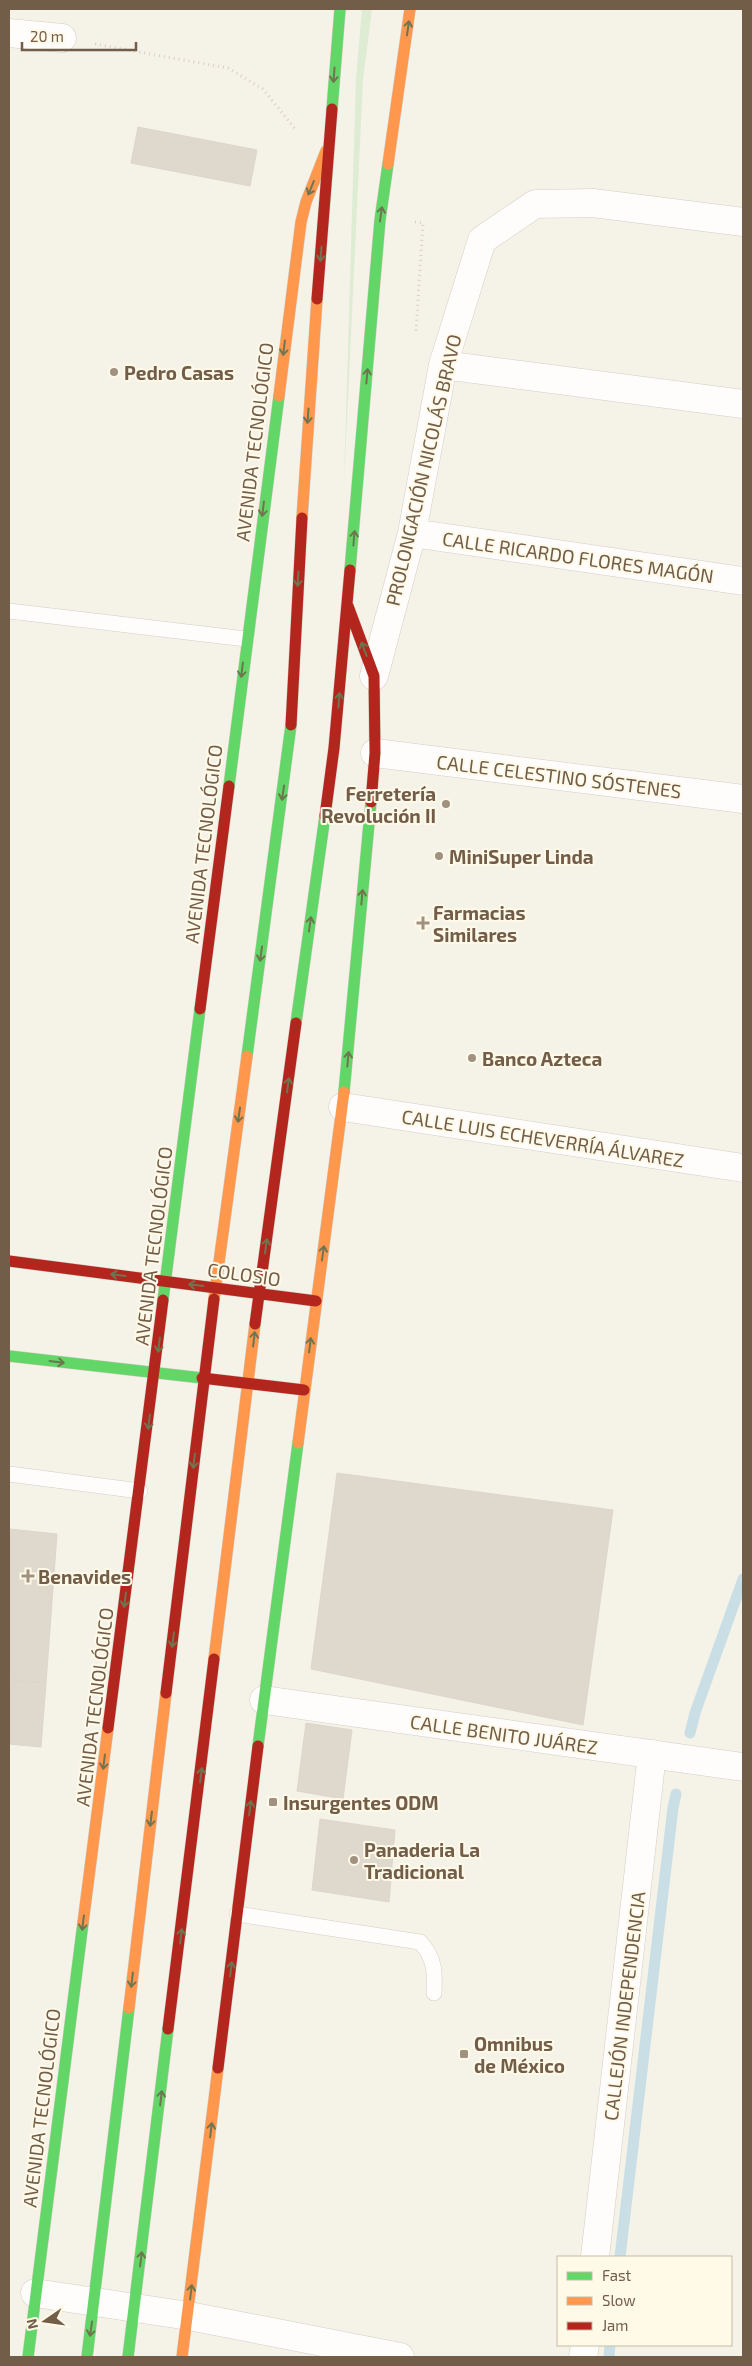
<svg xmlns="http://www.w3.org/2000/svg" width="752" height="2366" font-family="'Exo 2',sans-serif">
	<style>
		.green { fill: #deecd3 }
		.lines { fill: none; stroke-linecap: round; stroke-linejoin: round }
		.stream { stroke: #cadfe5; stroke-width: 11 }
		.building { fill: #dfd8cd; stroke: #ded6ca }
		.lane-casing { stroke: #d4cec5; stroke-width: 16 }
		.street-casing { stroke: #d4cec5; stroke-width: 29 }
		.fast-casing { stroke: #d4cdc5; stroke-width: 12 }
		.slow-casing { stroke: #d4cdc5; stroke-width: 12 }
		.jam-casing { stroke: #d4cdc5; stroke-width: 12 }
		.path { stroke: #d7d0c9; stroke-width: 3; stroke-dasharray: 1 4; stroke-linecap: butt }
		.lane { stroke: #fefdfc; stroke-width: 15 }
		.street { stroke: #fefdfc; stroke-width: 28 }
		.fast { stroke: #63d668; stroke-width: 11 }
		.slow { stroke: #ff974d; stroke-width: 11 }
		.jam { stroke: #b3261e; stroke-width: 11 }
		.oneway { stroke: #6f754f }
		.poi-dot { fill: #a09181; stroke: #fff9e8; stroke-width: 2 }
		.labels { text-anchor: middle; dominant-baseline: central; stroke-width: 4; stroke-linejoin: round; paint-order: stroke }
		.poi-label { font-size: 19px; font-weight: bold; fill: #725d49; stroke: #fff9e8; text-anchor: start }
		.street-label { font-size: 19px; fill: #725d49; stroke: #fff9e8 }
	</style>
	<rect width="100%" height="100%" fill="#f5f2e8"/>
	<path class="green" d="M362,9H372L363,80L344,483L356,78Z"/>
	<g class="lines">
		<path class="stream" d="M690,1733L695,1713L743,1579
			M620,2257L673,1808L676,1794
			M609,2357L610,2345"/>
	</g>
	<path class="building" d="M138,127L257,150L250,186L131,163Z
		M337,1473L613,1510L583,1725L311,1669Z
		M9,1529L57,1534L46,1683L9,1680Z
		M9,1680L46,1683L41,1747L9,1744Z
		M306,1723L352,1730L343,1799L297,1791Z
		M320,1819L395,1830L389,1902L312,1890Z"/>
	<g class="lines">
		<g class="lane-casing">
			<path id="lane" d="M9,611L246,639
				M9,1474L140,1491
				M237,1914L420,1942C435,1958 435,1972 434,1993"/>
		</g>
		<g class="street-casing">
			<path id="street" d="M9,33L62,38
				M443,365L743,404
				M412,533L743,581
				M374,676L412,533L443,365L482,240L535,204L593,203L743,222
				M375,753L743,799
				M343,1107L743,1168
				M264,1700L743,1767
				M595,2257L652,1754
				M35,2293L189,2316L400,2357
				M583,2357L585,2345"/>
		</g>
		<g class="fast-casing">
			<path id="fast" d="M332,109L340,9
				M350,570L380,220L388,164
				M229,786L279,396
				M296,1023L325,816
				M247,1056L291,725
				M344,1092L371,802
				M163,1300L200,1009
				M9,1356L202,1378
				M258,1746L298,1443
				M28,2357L83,1923
				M87,2357L129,2008
				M128,2357L168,2029"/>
		</g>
		<g class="slow-casing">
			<path id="slow" d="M388,164L410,9
				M279,396L301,222L306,202L326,151
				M302,518L317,299
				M214,1299L247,1056
				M298,1443L344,1092
				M214,1659L255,1324
				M83,1923L108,1728
				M129,2008L166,1693
				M182,2357L218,2068"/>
		</g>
		<g class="jam-casing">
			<path id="jam" d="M317,299L332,109
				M348,606L374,676L375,753L371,802
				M291,725L302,518
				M325,816L334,748L350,570
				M200,1009L229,786
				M9,1261L316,1301
				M255,1324L296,1023
				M202,1378L304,1390
				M166,1693L214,1299
				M108,1728L163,1300
				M168,2029L214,1659
				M218,2068L258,1746"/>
		</g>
		<path class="path" d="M95,44L228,68L263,89L296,130
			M415,222L423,223L416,331"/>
		<use href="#lane" class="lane"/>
		<use href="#street" class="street"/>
		<use href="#fast" class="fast"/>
		<use href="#slow" class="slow"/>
		<use href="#jam" class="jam"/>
	</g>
	<defs><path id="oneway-shaft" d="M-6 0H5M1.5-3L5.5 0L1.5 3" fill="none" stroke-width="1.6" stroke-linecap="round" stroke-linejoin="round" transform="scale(1.25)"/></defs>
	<g class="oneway">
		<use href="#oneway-shaft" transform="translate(408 28) rotate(-82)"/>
		<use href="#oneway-shaft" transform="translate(334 75) rotate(94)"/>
		<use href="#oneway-shaft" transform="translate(311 188) rotate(112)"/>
		<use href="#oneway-shaft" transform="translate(381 214) rotate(-82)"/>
		<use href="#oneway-shaft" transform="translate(321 254) rotate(94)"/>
		<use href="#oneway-shaft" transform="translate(284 348) rotate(97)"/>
		<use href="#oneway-shaft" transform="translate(367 376) rotate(-85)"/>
		<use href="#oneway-shaft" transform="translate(308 416) rotate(94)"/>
		<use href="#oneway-shaft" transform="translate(263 509) rotate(97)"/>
		<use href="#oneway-shaft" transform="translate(354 538) rotate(-85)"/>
		<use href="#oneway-shaft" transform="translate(298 579) rotate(93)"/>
		<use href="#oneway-shaft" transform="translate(364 649) rotate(-111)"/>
		<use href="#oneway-shaft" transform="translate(242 670) rotate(97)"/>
		<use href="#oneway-shaft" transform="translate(339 700) rotate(-85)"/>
		<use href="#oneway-shaft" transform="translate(283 793) rotate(98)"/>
		<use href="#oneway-shaft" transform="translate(362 897) rotate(-85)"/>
		<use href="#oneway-shaft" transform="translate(310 924) rotate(-82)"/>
		<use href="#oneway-shaft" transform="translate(261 954) rotate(98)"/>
		<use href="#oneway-shaft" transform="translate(348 1059) rotate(-85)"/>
		<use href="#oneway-shaft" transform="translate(288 1085) rotate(-82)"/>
		<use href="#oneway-shaft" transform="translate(239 1115) rotate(98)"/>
		<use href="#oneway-shaft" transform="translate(266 1246) rotate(-82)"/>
		<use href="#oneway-shaft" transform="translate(323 1253) rotate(-82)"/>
		<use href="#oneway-shaft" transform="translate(118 1275) rotate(-173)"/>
		<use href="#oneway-shaft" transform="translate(196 1285) rotate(-173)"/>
		<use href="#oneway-shaft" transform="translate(254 1339) rotate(-83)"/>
		<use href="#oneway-shaft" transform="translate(159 1345) rotate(97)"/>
		<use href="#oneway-shaft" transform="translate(310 1345) rotate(-83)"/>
		<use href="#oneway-shaft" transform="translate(57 1362) rotate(7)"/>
		<use href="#oneway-shaft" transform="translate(149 1422) rotate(97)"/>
		<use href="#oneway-shaft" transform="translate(194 1461) rotate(97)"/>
		<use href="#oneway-shaft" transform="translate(125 1600) rotate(97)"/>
		<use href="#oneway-shaft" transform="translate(173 1640) rotate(97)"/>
		<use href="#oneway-shaft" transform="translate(104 1762) rotate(97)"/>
		<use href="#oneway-shaft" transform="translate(201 1775) rotate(-83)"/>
		<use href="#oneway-shaft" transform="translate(250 1808) rotate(-83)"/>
		<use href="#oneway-shaft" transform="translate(151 1819) rotate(97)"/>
		<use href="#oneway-shaft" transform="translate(83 1923) rotate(97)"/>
		<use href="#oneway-shaft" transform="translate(181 1936) rotate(-83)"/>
		<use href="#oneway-shaft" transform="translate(231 1969) rotate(-83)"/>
		<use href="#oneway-shaft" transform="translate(132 1980) rotate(97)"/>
		<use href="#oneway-shaft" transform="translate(161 2098) rotate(-83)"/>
		<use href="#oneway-shaft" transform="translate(211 2130) rotate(-83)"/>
		<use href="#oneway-shaft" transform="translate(141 2259) rotate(-83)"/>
		<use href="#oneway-shaft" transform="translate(191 2292) rotate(-83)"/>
		<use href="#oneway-shaft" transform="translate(91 2329) rotate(98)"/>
	</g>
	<g class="poi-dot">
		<circle cx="114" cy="372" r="5"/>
		<circle cx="446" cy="804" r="5"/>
		<circle cx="439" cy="856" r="5"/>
		<path d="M420.5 915.5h5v5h5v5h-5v5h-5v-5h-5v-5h5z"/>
		<circle cx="472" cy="1058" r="5"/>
		<path d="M25.5 1568.5h5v5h5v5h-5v5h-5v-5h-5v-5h5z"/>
		<rect x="268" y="1797" width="10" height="10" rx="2.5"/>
		<circle cx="354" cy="1860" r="5"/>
		<rect x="459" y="2049" width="10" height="10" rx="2.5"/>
	</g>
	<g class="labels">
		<g class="poi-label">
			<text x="124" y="372">Pedro Casas</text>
			<text x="436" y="793" text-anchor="end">Ferretería<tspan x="436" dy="22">Revolución II</tspan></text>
			<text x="449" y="856">MiniSuper Linda</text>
			<text x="433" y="912">Farmacias<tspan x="433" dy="22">Similares</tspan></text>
			<text x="482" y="1058">Banco Azteca</text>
			<text x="38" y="1576">Benavides</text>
			<text x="283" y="1802">Insurgentes ODM</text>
			<text x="364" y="1849">Panaderia La<tspan x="364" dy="22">Tradicional</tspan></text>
			<text x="474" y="2043">Omnibus<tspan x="474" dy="22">de México</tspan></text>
		</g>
		<g class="street-label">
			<text transform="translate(254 442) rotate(-83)">AVENIDA TECNOLÓGICO</text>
			<text transform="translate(423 470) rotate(-77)">PROLONGACIÓN NICOLÁS BRAVO</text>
			<text transform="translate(578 557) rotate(8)">CALLE RICARDO FLORES MAGÓN</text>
			<text transform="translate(559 776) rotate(7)">CALLE CELESTINO SÓSTENES</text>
			<text transform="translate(203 844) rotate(-83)">AVENIDA TECNOLÓGICO</text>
			<text transform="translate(543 1138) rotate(9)">CALLE LUIS ECHEVERRÍA ÁLVAREZ</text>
			<text transform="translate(153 1246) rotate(-83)">AVENIDA TECNOLÓGICO</text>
			<text transform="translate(244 1274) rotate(8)">COLOSIO</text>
			<text transform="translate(94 1707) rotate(-83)">AVENIDA TECNOLÓGICO</text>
			<text transform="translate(504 1734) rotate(8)">CALLE BENITO JUÁREZ</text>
			<text transform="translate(624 2006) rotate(-83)">CALLEJÓN INDEPENDENCIA</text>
			<text transform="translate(41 2108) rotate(-83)">AVENIDA TECNOLÓGICO</text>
		</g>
	</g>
	<rect width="752" height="2366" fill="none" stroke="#725d49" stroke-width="20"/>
	<rect x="557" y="2256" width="175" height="90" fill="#fff9e8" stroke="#c7bba8"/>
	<rect x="567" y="2272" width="25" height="8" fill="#63d668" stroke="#c7bba8"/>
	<text x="602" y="2281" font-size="15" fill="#725d49">Fast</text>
	<rect x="567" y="2297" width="25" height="8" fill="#ff974d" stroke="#c7bba8"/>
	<text x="602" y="2306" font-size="15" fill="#725d49">Slow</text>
	<rect x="567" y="2322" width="25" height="8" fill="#b3261e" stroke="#c7bba8"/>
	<text x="602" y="2331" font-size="15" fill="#725d49">Jam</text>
	<g transform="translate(45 2321) rotate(257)" stroke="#fff9e8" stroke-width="4" paint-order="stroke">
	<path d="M0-4L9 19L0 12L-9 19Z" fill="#725d49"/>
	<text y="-8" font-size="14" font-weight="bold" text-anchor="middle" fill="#725d49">N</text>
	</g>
	<path d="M22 42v8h114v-8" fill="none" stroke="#725d49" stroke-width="2.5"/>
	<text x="30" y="42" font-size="15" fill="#725d49" stroke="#fff9e8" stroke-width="4" paint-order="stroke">20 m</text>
</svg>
